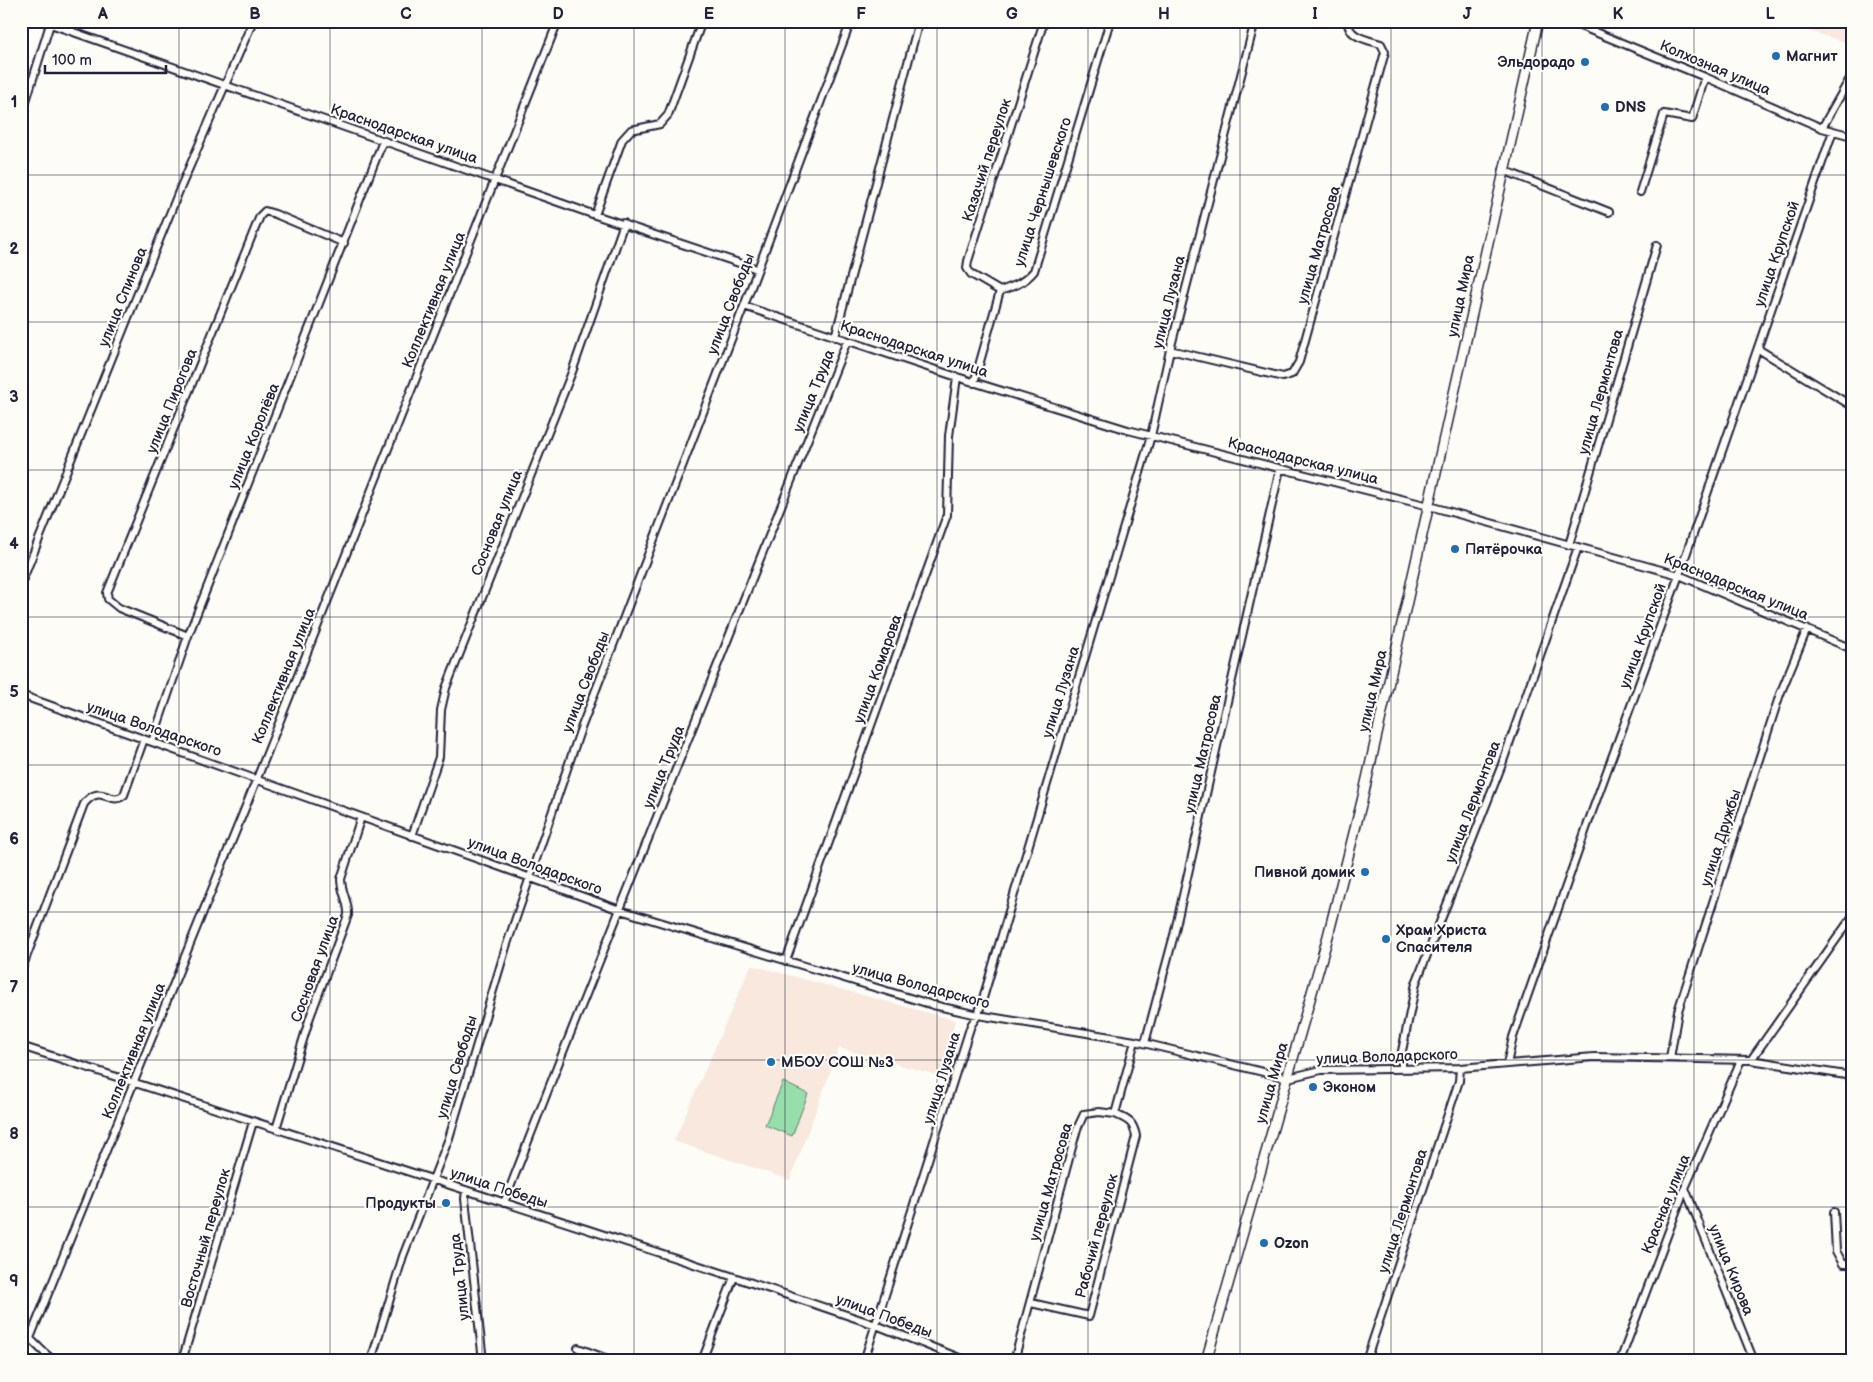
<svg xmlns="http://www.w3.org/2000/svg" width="1873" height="1382" font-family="'Balsamiq Sans',sans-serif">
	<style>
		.built { fill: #f8e8dd }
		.green { fill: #98deab; stroke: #5d8073 }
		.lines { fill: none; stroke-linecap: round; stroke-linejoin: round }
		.street-casing { stroke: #22223b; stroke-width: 10 }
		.secondary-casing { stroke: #22223b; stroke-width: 12 }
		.street { stroke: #fdfcf7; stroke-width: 6 }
		.secondary { stroke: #fdfcf7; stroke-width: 9 }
		.grid { fill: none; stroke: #22223b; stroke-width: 1; stroke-opacity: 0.55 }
		.poi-dot { fill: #1f6fb2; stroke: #fdfcf7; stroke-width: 2 }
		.labels { text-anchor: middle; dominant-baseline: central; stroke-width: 4.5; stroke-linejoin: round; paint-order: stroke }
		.poi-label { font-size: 15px; font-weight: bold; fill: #22223b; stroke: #fdfcf7; text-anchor: start }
		.street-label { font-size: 15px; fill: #22223b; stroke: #fdfcf7 }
		.neatline { fill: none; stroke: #22223b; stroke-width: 2 }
		.grid-label { font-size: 16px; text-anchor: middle; font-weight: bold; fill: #22223b }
	</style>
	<rect width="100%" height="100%" fill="#fdfcf7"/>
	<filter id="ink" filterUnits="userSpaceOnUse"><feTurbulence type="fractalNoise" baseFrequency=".02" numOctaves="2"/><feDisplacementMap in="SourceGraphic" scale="10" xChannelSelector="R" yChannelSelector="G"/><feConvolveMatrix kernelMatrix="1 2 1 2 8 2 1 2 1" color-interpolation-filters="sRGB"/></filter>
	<g filter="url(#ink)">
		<path class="built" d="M1775,21H1852V45L1845,42Z
			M751,965L955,1020L940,1076L839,1048L790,1180L674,1141Z"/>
		<path class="green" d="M783,1082L808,1094L792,1136L765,1125Z"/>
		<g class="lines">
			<g class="street-casing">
				<path id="street" d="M42,21L595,215L757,269
					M1568,21L1705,77L1822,128L1852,136
					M71,31L75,21
					M21,117L50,24
					M1822,128L1852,75
					M1503,170L1609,212
					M1640,192L1664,114L1692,119L1705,77
					M595,215L622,140L631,130L660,124L668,115L702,21
					M1000,291C1014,286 1024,283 1034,271L1110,21
					M1000,291L971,274L967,268L968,261L1044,21
					M744,306L957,377L1128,430L1429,506L1679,575L1852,649
					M835,337L919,21
					M1758,349L1852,406
					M1170,350L1283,377L1292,374L1299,362L1385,52L1381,44C1368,40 1347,37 1348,21
					M974,383L1000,291
					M1569,545L1657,245
					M21,584L179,191L253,21
					M188,636L119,608L108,599L107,593L260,216L265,211L275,214L344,243
					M21,695L620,910L933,1005L978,1015L1135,1041L1288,1078L1321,1070L1460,1068L1594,1057L1751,1060L1852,1076
					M152,742L188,636L383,141
					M412,836L439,757L441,710L446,688L572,372L624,223
					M786,961L947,515L949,436L957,377
					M21,971L84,804C101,782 110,807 124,795L144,739
					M1145,1043L1174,935L1280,469
					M21,1046L734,1277L876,1325L967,1361
					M1670,1058L1678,1011L1780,694L1807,629
					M1751,1060L1852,917
					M1507,1064L1513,1037L1593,809L1679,575L1833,131
					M1402,1069V1051L1416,983L1501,767L1578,547
					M276,1129L310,1017L348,915C349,902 341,892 341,879L361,817
					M1685,1188L1754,1361
					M466,1190L465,1199L483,1361
					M504,1203L559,1062L847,341
					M1834,1212L1836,1251L1843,1264H1852
					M1031,1303L1089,1316L1136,1136C1133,1121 1128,1120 1115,1114
					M21,1332C34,1340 42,1353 55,1361
					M30,1338L250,796L558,21
					M578,1348L613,1361
					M182,1361L253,1122
					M371,1361L403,1256L449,1138L506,947L580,731L744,306L851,21
					M702,1361L734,1277
					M864,1361L971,1025L978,1015L1151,436L1170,350L1255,21
					M1014,1361L1077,1129L1084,1114L1099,1112L1115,1114L1135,1041
					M1366,1361L1459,1081L1460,1068
					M1620,1361L1685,1188L1741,1060"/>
			</g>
			<g class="secondary-casing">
				<path id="secondary" d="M1206,1361L1327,940L1362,801L1538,21"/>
			</g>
			<use href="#street" class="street"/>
			<use href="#secondary" class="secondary"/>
		</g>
	</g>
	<path class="grid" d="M179,21V1361M330,21V1361M482,21V1361M634,21V1361M785,21V1361M937,21V1361M1088,21V1361M1240,21V1361M1391,21V1361M1542,21V1361M1694,21V1361M21,175H1852M21,322H1852M21,470H1852M21,617H1852M21,765H1852M21,912H1852M21,1060H1852M21,1207H1852"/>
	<g class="poi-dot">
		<circle cx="1776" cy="56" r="5"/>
		<circle cx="1585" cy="62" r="5"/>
		<circle cx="1605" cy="107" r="5"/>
		<circle cx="1455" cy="549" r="5"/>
		<circle cx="1365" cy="872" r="5"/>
		<circle cx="1386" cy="939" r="5"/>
		<circle cx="771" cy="1062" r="5"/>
		<circle cx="1313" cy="1087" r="5"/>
		<circle cx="446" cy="1203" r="5"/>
		<circle cx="1264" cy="1243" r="5"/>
	</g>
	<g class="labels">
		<g class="poi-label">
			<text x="1786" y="56">Магнит</text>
			<text x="1575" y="62" text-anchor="end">Эльдорадо</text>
			<text x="1615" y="107">DNS</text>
			<text x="1465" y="549">Пятёрочка</text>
			<text x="1355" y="872" text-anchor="end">Пивной домик</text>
			<text x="1396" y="930">Храм Христа<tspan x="1396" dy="17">Спасителя</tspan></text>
			<text x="781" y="1062">МБОУ СОШ №3</text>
			<text x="1323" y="1087">Эконом</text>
			<text x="436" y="1203" text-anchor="end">Продукты</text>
			<text x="1274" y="1243">Ozon</text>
		</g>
		<g class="street-label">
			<text transform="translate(1715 68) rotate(23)">Колхозная улица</text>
			<text transform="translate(404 134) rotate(19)">Краснодарская улица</text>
			<text transform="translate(987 160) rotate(-72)">Казачий переулок</text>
			<text transform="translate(1043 192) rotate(-72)">улица Чернышевского</text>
			<text transform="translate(1319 245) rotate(-74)">улица Матросова</text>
			<text transform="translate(1777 254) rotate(-71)">улица Крупской</text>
			<text transform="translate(1461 296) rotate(-78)">улица Мира</text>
			<text transform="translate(123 297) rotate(-68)">улица Спинова</text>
			<text transform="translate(434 300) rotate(-68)">Коллективная улица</text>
			<text transform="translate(1169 302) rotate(-76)">улица Лузана</text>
			<text transform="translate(731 304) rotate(-69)">улица Свободы</text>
			<text transform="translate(914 349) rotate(18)">Краснодарская улица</text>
			<text transform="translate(814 391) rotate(-68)">улица Труда</text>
			<text transform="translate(1601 392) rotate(-74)">улица Лермонтова</text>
			<text transform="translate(172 401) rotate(-68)">улица Пирогова</text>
			<text transform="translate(254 436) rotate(-68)">улица Королёва</text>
			<text transform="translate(1303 461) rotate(14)">Краснодарская улица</text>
			<text transform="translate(497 523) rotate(-68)">Сосновая улица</text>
			<text transform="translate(1736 587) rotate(22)">Краснодарская улица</text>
			<text transform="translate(1643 636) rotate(-70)">улица Крупской</text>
			<text transform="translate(878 669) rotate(-70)">улица Комарова</text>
			<text transform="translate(284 676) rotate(-68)">Коллективная улица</text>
			<text transform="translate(586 682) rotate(-69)">улица Свободы</text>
			<text transform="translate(1373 691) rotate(-77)">улица Мира</text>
			<text transform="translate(1061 692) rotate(-73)">улица Лузана</text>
			<text transform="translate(154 729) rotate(19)">улица Володарского</text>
			<text transform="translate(1203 754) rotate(-77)">улица Матросова</text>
			<text transform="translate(664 767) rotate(-68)">улица Труда</text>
			<text transform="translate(1473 802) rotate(-69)">улица Лермонтова</text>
			<text transform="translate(1721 838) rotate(-72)">улица Дружбы</text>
			<text transform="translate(535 866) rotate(20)">улица Володарского</text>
			<text transform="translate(315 969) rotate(-70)">Сосновая улица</text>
			<text transform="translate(921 986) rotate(15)">улица Володарского</text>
			<text transform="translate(134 1051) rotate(-68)">Коллективная улица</text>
			<text transform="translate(1387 1057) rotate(-2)">улица Володарского</text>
			<text transform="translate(457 1067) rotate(-73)">улица Свободы</text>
			<text transform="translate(942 1078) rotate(-73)">улица Лузана</text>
			<text transform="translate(1272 1083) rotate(-74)">улица Мира</text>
			<text transform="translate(1051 1182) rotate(-74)">улица Матросова</text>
			<text transform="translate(499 1188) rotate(18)">улица Победы</text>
			<text transform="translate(1666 1204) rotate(-68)">Красная улица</text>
			<text transform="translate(1403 1211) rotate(-72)">улица Лермонтова</text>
			<text transform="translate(1097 1236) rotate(-75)">Рабочий переулок</text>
			<text transform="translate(206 1238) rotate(-74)">Восточный переулок</text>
			<text transform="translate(1731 1270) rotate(68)">улица Кирова</text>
			<text transform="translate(460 1277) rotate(-96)">улица Труда</text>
			<text transform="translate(884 1316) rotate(20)">улица Победы</text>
		</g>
	</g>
	<rect width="1873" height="1382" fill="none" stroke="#fdfcf7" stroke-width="55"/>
	<path d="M45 65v8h121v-8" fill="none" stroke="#22223b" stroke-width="2.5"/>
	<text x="52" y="65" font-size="15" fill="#22223b" stroke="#fdfcf7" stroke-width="4" paint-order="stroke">100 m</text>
	<rect x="28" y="28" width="1818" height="1326" class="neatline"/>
	<g class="grid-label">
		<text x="103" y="19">A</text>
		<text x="255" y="19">B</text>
		<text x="406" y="19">C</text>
		<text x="558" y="19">D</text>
		<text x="709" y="19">E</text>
		<text x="861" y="19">F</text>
		<text x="1012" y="19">G</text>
		<text x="1164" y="19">H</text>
		<text x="1315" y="19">I</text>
		<text x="1467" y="19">J</text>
		<text x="1618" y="19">K</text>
		<text x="1770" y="19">L</text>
		<text x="14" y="107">1</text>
		<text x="14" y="254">2</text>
		<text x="14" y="402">3</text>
		<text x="14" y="549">4</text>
		<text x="14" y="697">5</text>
		<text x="14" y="844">6</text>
		<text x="14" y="992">7</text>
		<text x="14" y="1139">8</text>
		<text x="14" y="1286">9</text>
	</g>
</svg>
